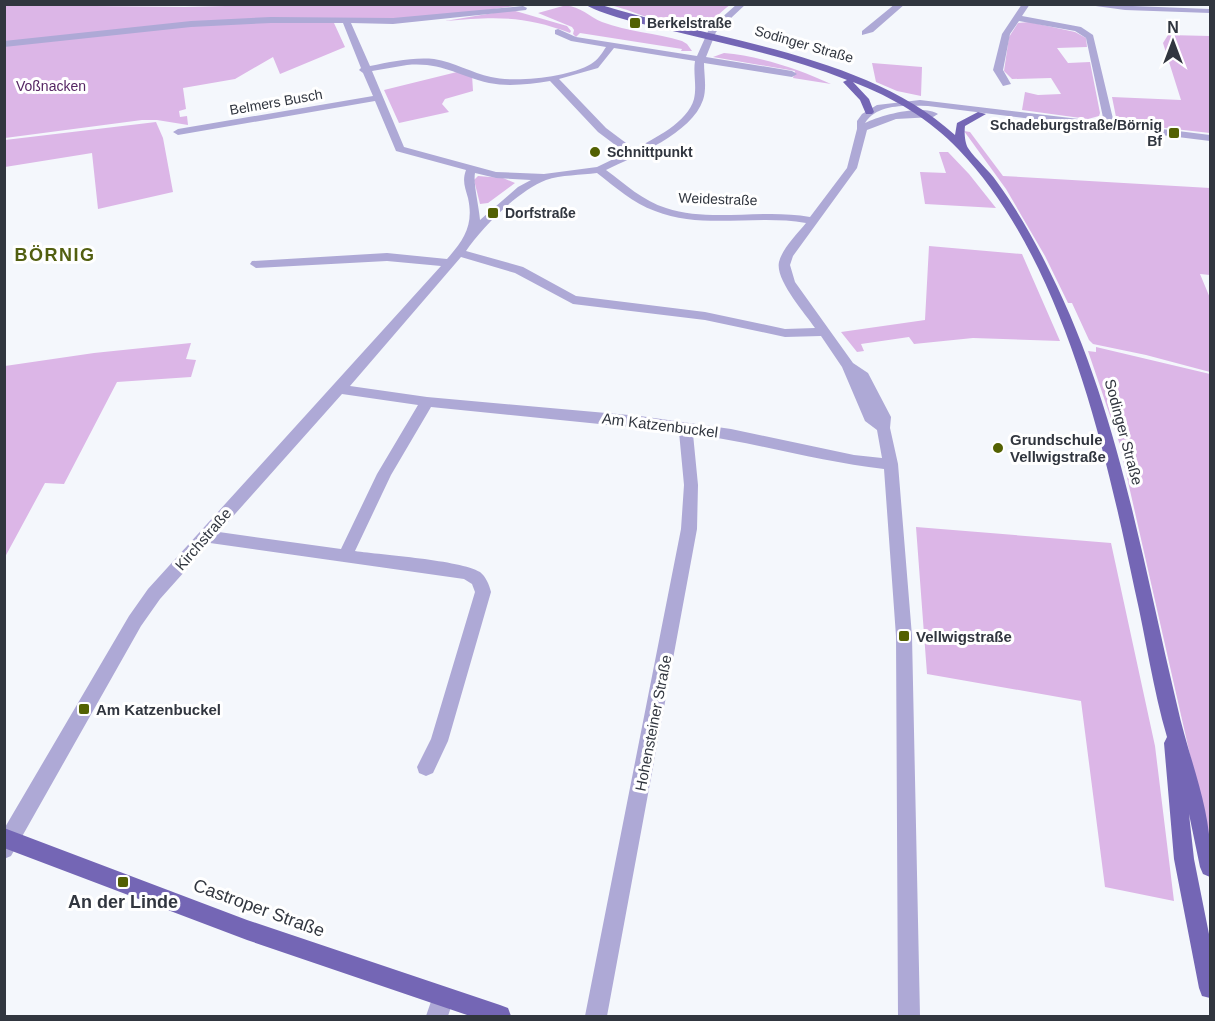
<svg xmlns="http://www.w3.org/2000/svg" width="1215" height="1021" font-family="Arial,sans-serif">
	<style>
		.green { fill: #dcb6e7 }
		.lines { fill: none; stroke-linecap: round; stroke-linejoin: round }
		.minor { fill: #aea9d6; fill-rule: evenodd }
		.major { fill: #7466b5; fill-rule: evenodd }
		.rail { stroke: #868a91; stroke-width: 3 }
		.poi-dot { fill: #536102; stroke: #fff; stroke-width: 2 }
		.labels { text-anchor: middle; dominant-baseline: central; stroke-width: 6; stroke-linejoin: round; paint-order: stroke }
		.far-poi-label { font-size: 14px; font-weight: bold; fill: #31363f; stroke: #fff; text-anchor: start }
		.far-street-label { font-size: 14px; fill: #31363f; stroke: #fff }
		.far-park-label { font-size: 14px; fill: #552663; stroke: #fff }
		.street-label { font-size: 15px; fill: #31363f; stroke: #fff }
		.poi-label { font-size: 15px; font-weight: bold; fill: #31363f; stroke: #fff; text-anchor: start }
		.far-district-label { font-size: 18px; font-weight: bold; letter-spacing: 1.5px; fill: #525f10; stroke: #fff }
		.near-poi-label { font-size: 18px; font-weight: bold; fill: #31363f; stroke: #fff }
		.near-street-label { font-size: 18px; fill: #31363f; stroke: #fff }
	</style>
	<rect width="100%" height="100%" fill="#f4f7fc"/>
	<path class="green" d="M316,4L522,5L459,14L399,19L196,22L5,42L4,5L185,7Z
		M609,5H730C721,11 711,24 700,27C680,34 632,9 609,5Z
		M563,6C578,4 589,17 602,22C628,32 656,33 682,41L687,44L692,51H681L682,49L580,33L576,37L573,34L574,30L572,27L538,13Z
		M512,10L567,26L571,31L570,33C523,15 494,17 445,21Z
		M1029,22L1075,32L1086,38L1087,47L1057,48L1068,63L1090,62L1100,113L1099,116L1088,119L1022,110L1025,92L1038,95L1061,94L1051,78L1012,79L1004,71L1009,37L1018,23Z
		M219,23H334L345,47L280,74L273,57L235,79L183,88L186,109L179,111L180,117L187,116L188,125L157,120H142L5,138L4,45Z
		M1168,35L1210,36V133L1130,124L1116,117L1112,97L1181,100L1163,43Z
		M724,53C759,56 799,69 831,84L793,78L795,71L713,57Z
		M872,63L922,67L921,96L897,91L876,82Z
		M461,71L472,75L473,91L445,99L442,104L449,112L399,123L384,90Z
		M156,122L163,138L173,192L98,209L92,153L5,167V140Z
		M964,131L970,132L1003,176L1210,188V275L1200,274L1210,298V372L1146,355L1093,344L1089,340L1072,303H1068L1045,256L1006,189Z
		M939,152H948L969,174L996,208L925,204L920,172L946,173Z
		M478,176L503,178L515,183L488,203L480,204L474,180Z
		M929,246L1022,254L1060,341L973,338L914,344L909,337L861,344L864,351L857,352L841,332L925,320Z
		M191,343L186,359L196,360L191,377L117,382L64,484L45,483L5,557V366L94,353Z
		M1096,347L1210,374V843L1119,442L1088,351L1096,352Z
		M916,527L1111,543L1155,746L1174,901L1105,887L1081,701L927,674Z"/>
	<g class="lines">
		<path class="minor" d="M737,4H746L716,32L706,57L792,71L797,74L792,77L704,63C704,74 707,88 703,100C692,133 635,156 606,170C625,184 643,201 666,208C711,223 763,208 810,217L847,168L857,129V121L862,114L877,105L920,100L1104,122L1086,38L1075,31L1019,21L1010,34L1003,70L1011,84L1003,86L993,70L1002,34L1022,4H1030L1022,16L1081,27L1093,35L1114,123L1210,135V141L928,106C907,106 878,103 865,123C881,115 923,104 938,114L933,117L896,119L867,130L857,168L793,256L790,265L795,282L853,363L868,373L891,417L890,428L898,464L912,636L920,1016H898L896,636L884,469C820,462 757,443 693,434L698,485L697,529L607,1016H585L681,529L684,485L679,432L431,407L391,475L355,551C382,555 460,560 480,572C486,577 489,584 491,592L448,741L433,773L426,776L419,773L417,767L431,739L475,592L472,584L464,579L210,543L160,599L141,626L11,856L4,859V829L129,616L148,589L441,266L387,261L256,268L250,264L252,261L387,253L447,259C464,240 474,225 468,198C465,187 462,181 466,170L396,151L375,101L178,135L173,132L178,129L373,96L363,73L359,70L361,68L343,23H271L191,27L4,47V41L191,21L271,17L393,18L523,6L527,8L526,10L393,24L351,23L370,66C391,62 412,57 434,59C454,62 472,73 491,77C516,83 569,77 591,64C598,60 602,53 606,47L571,41L555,34V30L558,29L576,37L697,56L709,29ZM614,48L695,61C693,73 697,86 694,99C688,122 654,139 634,149L606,128L559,79L598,68ZM407,65C443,62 457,76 489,83C509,87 531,84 550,81L598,132L626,153L597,167L544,174L496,172L404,147L372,71ZM475,173L496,178L531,180L518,187L480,220C479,206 473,183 475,173ZM597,173C615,187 633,203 655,211C703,230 756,214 806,223C797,234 782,249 779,262C775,280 805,313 815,328L785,329L705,312L576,296L523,267L466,251C482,227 518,191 546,180C561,175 581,175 597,173ZM461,257L515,273L573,304L705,320L785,337L821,336L842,367L865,421L877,430L882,458L854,455L731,429L640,416L427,397L350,386ZM342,394L418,405L377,474L341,549L219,532Z
			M895,4H905L873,32L862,35V31Z
			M1081,4L1210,9V13L1125,10Z
			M443,987L451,990L454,998L448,1016H426L435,990Z"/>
		<path class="major" d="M584,4H598C711,40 865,53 955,135L957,123L978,112L986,114L965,126C964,133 965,143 968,148C976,160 989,170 997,182C1018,211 1035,241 1050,272C1118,408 1142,559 1177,705C1190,765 1215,814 1210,877L1203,874L1200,867L1189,814L1194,859L1210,939V998L1202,996L1199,988L1174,859L1164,743L1167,737C1153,689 1146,639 1135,591C1105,448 1063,259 959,150C930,119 892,97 853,82L869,99L874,112L872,114H866L860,100L843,82L847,80C792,58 734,46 677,32C649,25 609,18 584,4Z
			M4,828L247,920L500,1005L508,1008L511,1016H470L247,940L4,848Z"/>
		<path class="rail" d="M148,4H185"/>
	</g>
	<g class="poi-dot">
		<rect x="629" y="17" width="12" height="12" rx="3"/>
		<rect x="1168" y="127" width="12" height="12" rx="3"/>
		<circle cx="595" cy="152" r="6"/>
		<rect x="487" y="207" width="12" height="12" rx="3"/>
		<circle cx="998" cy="448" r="6"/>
		<rect x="898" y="630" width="12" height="12" rx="3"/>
		<rect x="78" y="703" width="12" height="12" rx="3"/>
		<rect x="117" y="876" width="12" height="12" rx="3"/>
	</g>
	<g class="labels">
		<g class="far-poi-label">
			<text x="647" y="23">Berkelstraße</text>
			<text x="1162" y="125" text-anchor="end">Schadeburgstraße/Börnig<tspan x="1162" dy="16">Bf</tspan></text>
			<text x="607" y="152">Schnittpunkt</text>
			<text x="505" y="213">Dorfstraße</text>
		</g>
		<g class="far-street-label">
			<text transform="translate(804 44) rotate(16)">Sodinger Straße</text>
			<text transform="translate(276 102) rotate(-10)">Belmers Busch</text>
			<text transform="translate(718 199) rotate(2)">Weidestraße</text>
		</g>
		<g class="far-park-label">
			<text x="51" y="86">Voßnacken</text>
		</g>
		<g class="street-label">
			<text transform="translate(660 425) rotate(7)">Am Katzenbuckel</text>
			<text transform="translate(1124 432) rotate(75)">Sodinger Straße</text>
			<text transform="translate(203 539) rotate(-49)">Kirchstraße</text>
			<text transform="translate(653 723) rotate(-79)">Hohensteiner Straße</text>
		</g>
		<g class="poi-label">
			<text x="1010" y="439">Grundschule<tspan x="1010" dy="17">Vellwigstraße</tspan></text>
			<text x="916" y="636">Vellwigstraße</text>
			<text x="96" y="709">Am Katzenbuckel</text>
		</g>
		<g class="far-district-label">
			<text x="55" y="255">BÖRNIG</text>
		</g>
		<g class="near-poi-label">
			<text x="123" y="902">An der Linde</text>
		</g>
		<g class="near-street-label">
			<text transform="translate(259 908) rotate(20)">Castroper Straße</text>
		</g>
	</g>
	<rect width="1215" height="1021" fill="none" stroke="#31363f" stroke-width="12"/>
	<g transform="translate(1173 42)" stroke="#ffffff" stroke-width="4.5" paint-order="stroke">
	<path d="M0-4.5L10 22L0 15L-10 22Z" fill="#31363f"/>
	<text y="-9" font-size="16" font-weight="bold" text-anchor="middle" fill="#31363f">N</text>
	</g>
</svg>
